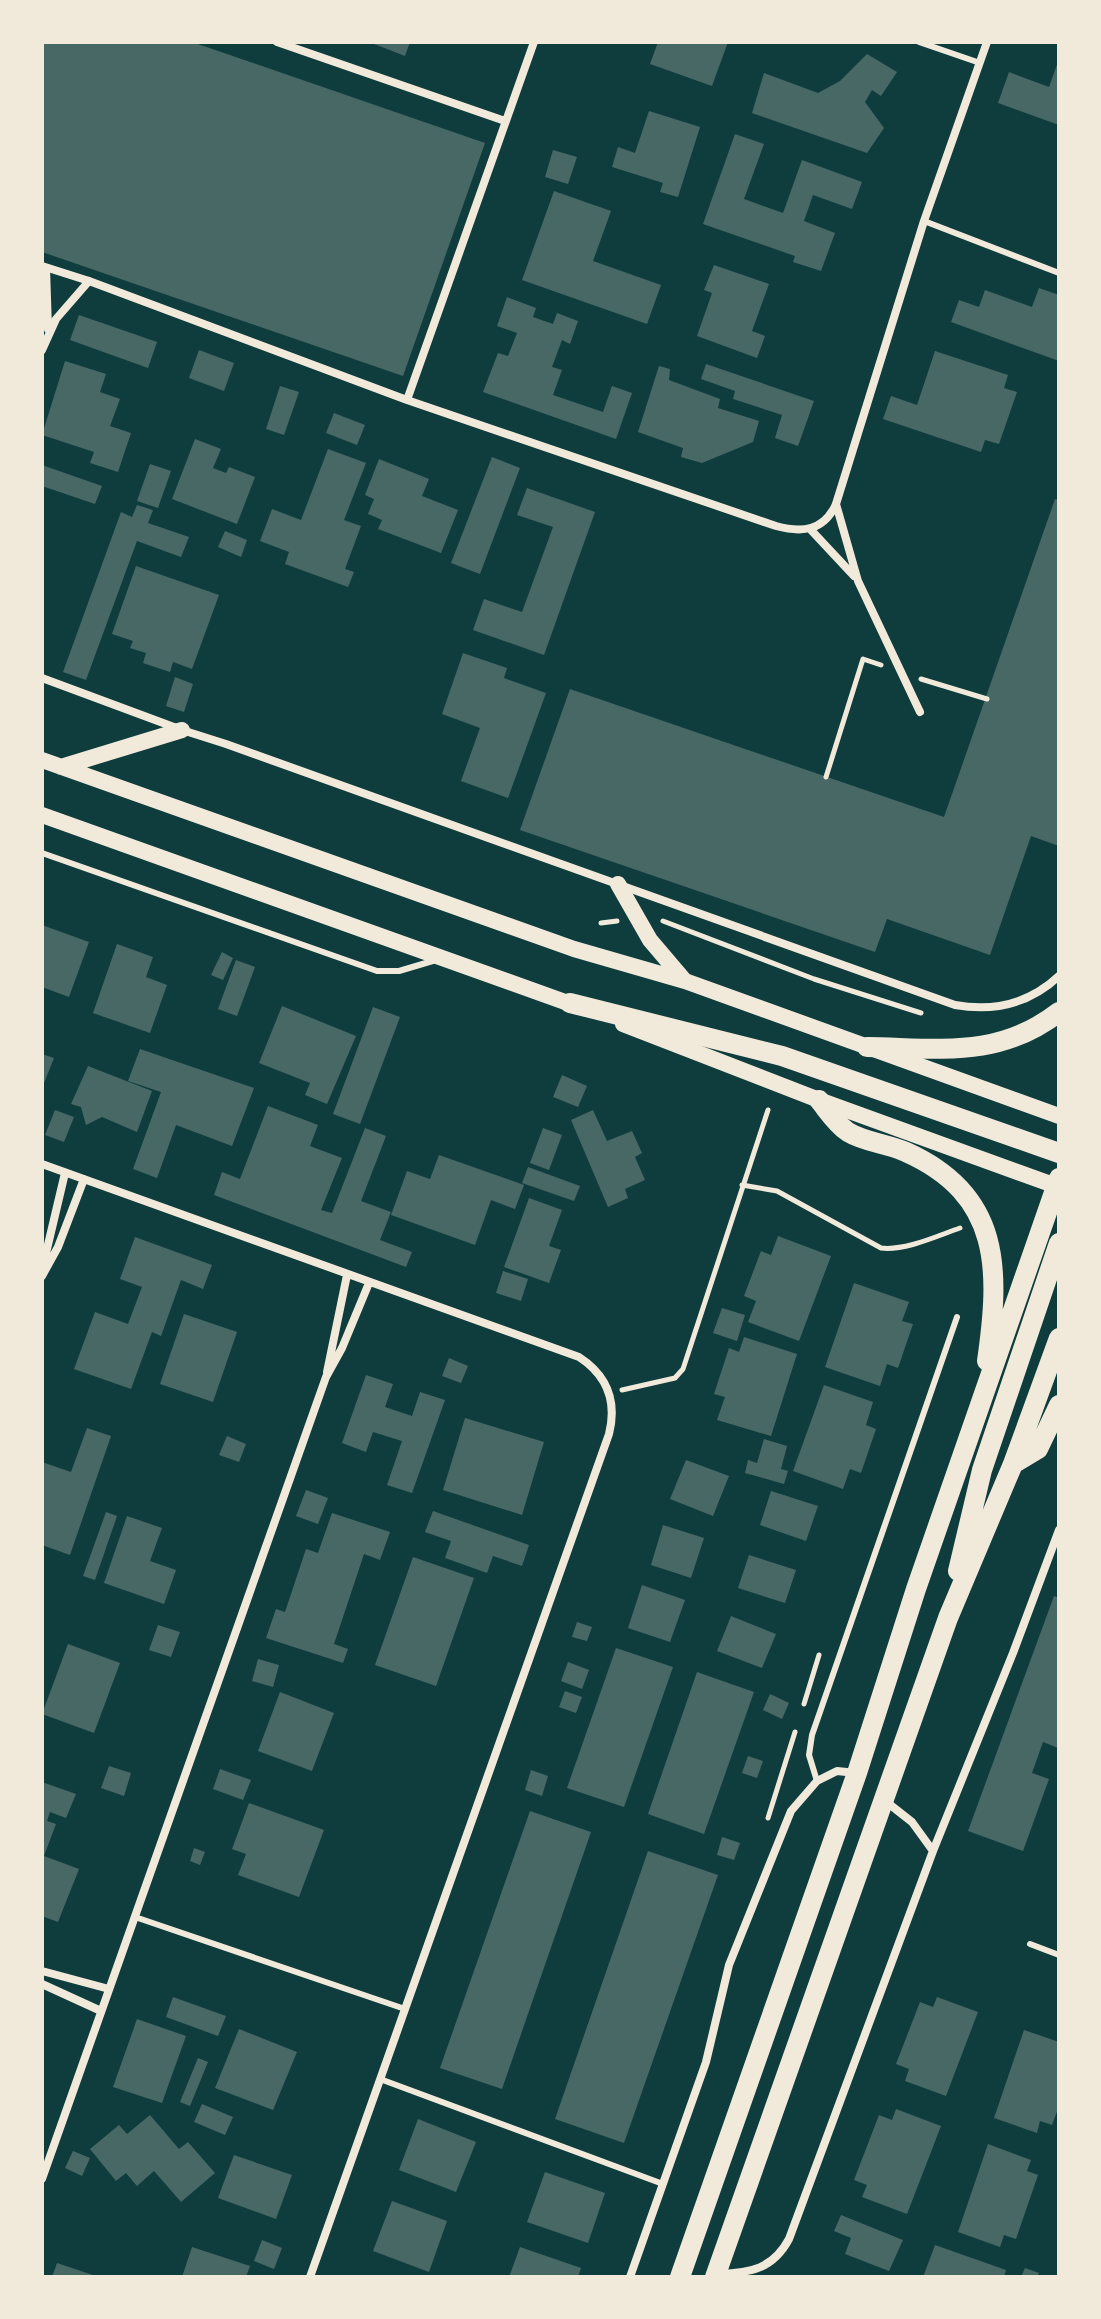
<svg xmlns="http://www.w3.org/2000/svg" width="1101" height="2319" font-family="Arial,sans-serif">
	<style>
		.building { fill: #486865 }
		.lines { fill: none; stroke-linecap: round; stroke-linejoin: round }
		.path { stroke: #f1e9da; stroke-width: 5 }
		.service { stroke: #f1e9da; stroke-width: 6 }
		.minor { stroke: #f1e9da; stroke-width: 8 }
		.secondary { stroke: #f1e9da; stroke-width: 16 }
		.primary { stroke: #f1e9da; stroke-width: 20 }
	</style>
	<rect width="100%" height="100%" fill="#0f3d3e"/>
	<path class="building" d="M42,42H192L485,143L403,376L42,252Z
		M369,42H410L405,56Z
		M658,42H728L712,86L650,64Z
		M867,54L897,72L881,96L872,90L865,102L884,128L867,153L752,113L764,73L818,93L840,81Z
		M1059,59V125L998,103L1009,72L1049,87Z
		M649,111L700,127L678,197L660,192L663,183L612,167L618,147L635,153Z
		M735,134L764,144L744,199L783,213L802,160L862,182L852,209L813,195L804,221L835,233L821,271L793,262L795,256L703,224Z
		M553,150L577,157L568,184L545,177Z
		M554,191L611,211L593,261L661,285L647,324L522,280Z
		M714,265L769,284L752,331L765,336L757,358L697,336L712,293L704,290Z
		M1039,288L1059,295V361L951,322L959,300L979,307L985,290L1032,307Z
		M507,297L536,308L533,317L553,324L557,313L578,321L570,344L562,340L552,367L562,370L553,395L603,412L612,386L632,393L616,439L483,392L498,353L508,356L517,333L497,326Z
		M79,315L157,342L148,368L70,340Z
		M199,350L234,363L224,391L189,378Z
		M935,351L1008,375L1004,388L1017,392L999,444L985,440L981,452L883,419L891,396L917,405Z
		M65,361L106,374L100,392L120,399L110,426L131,433L118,472L90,463L94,452L42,435Z
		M706,364L814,401L798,446L775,438L782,415L733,399L735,391L701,379Z
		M659,366L670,369L669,380L720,399L718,408L759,421L753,442L702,463L681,457L683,448L638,432Z
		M280,386L299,392L284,435L266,429Z
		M334,413L365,425L357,445L326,433Z
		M195,439L221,449L213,468L226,473L229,467L255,477L237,524L172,499Z
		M328,449L366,463L344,520L361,526L345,569L354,572L348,587L285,564L289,552L260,541L272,509L301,520Z
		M492,457L520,468L480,574L451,563Z
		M379,459L429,479L422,496L458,510L441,553L378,529L382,520L368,514L374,499L365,495Z
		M150,464L171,471L158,508L137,501Z
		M42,465L102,486L95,504L42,486Z
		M527,488L595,512L544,655L473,630L484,599L522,612L553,527L517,515Z
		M1055,499L1059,500V846L1031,836L990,955L887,919L875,952L520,830L570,689L944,817Z
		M137,505L153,510L148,523L189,537L181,557L137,541L86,680L63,672L121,512L132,517Z
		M225,531L247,540L241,557L218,547Z
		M136,566L219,595L192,669L173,662L170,672L143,663L146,653L130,648L133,641L112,634Z
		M463,653L507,668L504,678L546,693L508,798L461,781L480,728L442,714Z
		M175,677L193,684L184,712L166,706Z
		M42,925L89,942L69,997L42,987Z
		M117,944L153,957L146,977L167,985L150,1033L93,1013Z
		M222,952L233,958L223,980L211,975Z
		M236,960L255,967L237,1016L218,1009Z
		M282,1006L356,1036L327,1104L305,1095L310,1083L259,1063Z
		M373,1007L400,1017L360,1124L333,1114Z
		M140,1049L254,1088L232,1146L176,1125L157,1178L133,1169L161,1092L128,1081Z
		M42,1054L54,1058L42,1088Z
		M88,1066L152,1091L137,1132L102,1117L86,1125L81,1107L71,1104Z
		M562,1075L587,1086L578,1107L553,1097Z
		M268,1106L318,1125L310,1146L342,1158L321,1210L332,1213L365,1128L386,1136L361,1201L391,1212L380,1240L412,1252L406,1267L214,1195L222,1172L240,1179Z
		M55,1110L74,1117L64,1142L45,1135Z
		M593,1110L607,1141L632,1131L642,1153L635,1157L645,1180L625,1189L628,1198L608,1207L571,1120Z
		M543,1128L562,1135L549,1170L530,1163Z
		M439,1155L524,1185L515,1209L491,1200L475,1245L391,1215L407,1171L430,1179Z
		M528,1167L580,1186L574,1201L522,1183Z
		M529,1198L562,1210L549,1246L561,1250L549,1283L504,1267Z
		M778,1236L831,1256L799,1341L748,1322L756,1301L744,1296L761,1251L771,1255Z
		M135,1237L212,1265L203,1289L181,1280L161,1336L152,1332L131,1389L74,1369L95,1312L128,1324L142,1287L120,1279Z
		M503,1271L528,1279L521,1301L496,1293Z
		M854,1283L909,1302L902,1321L913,1324L898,1368L887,1364L880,1386L825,1367Z
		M722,1308L745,1315L737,1341L713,1333Z
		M184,1314L237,1332L213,1402L160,1384Z
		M744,1337L797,1354L771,1436L717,1420L725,1397L714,1394L729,1348L739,1352Z
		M449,1358L468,1366L461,1383L442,1376Z
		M366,1375L393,1384L385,1407L412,1416L420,1392L445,1400L412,1493L387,1485L402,1441L373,1432L366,1452L342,1443Z
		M824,1385L873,1402L866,1425L876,1429L861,1473L850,1469L843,1489L793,1471Z
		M465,1418L544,1442L522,1515L443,1490Z
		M87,1428L111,1436L70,1555L42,1545V1462L71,1472Z
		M227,1436L246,1444L239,1462L219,1455Z
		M764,1439L787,1446L781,1469L788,1471L784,1484L745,1473L748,1460L757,1463Z
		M686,1460L729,1476L713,1516L670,1499Z
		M306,1490L328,1498L318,1524L296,1516Z
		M771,1491L818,1506L806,1541L760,1525Z
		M433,1511L529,1545L522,1566L493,1556L487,1573L445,1558L451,1541L425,1532Z
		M106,1512L117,1516L95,1580L83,1576Z
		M332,1513L390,1532L380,1560L364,1554L334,1644L348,1649L343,1663L266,1638L276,1609L285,1612L306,1549L318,1553Z
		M127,1516L162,1528L150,1561L176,1570L164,1604L104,1583Z
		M663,1525L704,1538L691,1578L651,1565Z
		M749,1555L796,1570L785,1603L738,1588Z
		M413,1557L474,1578L436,1686L375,1665Z
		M642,1585L685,1600L670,1642L628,1628Z
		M1054,1596L1059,1598V1745L1058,1748L1043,1742L1032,1773L1049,1779L1023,1851L968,1831Z
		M731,1616L776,1634L762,1668L717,1651Z
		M577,1622L592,1627L587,1641L572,1637Z
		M158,1625L180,1632L171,1657L149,1650Z
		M68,1644L120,1663L94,1733L42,1714Z
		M616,1648L673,1667L624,1807L567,1788Z
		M258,1659L279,1665L273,1687L252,1681Z
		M568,1662L589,1670L582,1689L561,1681Z
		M697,1672L754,1692L704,1834L648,1814Z
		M565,1691L582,1697L576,1713L559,1707Z
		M280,1692L334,1713L312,1771L258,1751Z
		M770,1694L789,1703L782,1719L763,1710Z
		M748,1756L763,1761L757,1778L742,1773Z
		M109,1766L131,1773L124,1796L101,1788Z
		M220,1769L251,1780L243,1800L213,1789Z
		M531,1770L548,1776L542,1796L525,1790Z
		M42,1782L76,1794L66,1818L50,1812L47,1821L56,1824L44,1856L79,1869L58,1922L42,1916Z
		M249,1803L324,1830L299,1897L238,1875L246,1854L232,1849Z
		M530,1811L591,1832L502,2089L440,2068Z
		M722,1837L740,1843L734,1860L717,1855Z
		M194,1848L205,1852L200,1865L190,1861Z
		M648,1851L718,1875L624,2143L555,2119Z
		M173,1997L226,2016L218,2036L166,2017Z
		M937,1997L978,2012L946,2096L905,2081L909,2069L896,2064L920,2002L933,2007Z
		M137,2019L186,2036L162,2103L113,2087Z
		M239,2029L297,2052L273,2110L215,2088Z
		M1024,2030L1059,2042V2106L1052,2125L1040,2121L1037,2133L994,2118Z
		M198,2058L208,2062L190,2106L180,2102Z
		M202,2104L233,2117L225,2135L194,2122Z
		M896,2109L941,2126L907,2214L862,2197L867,2185L854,2180L879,2115L892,2120Z
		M150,2115L179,2149L188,2142L215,2173L181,2202L154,2171L137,2186L126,2173L116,2181L90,2149L119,2125L127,2134Z
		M418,2119L476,2142L456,2192L399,2170Z
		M988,2144L1031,2160L1027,2171L1038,2175L1016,2239L1004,2235L1000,2247L958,2232Z
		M73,2151L90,2158L82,2176L65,2168Z
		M234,2155L292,2175L276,2219L218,2198Z
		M545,2172L605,2193L588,2243L527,2222Z
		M392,2201L447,2221L429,2272L373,2251Z
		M841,2215L903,2240L889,2271L845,2254L851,2238L834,2231Z
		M262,2240L282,2248L274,2269L254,2261Z
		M935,2245L1006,2270L1004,2277H923Z
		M192,2247L250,2266L246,2277H182Z
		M520,2247L581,2268L578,2277H509Z
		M57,2263L96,2276V2277H52Z
		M1025,2268L1039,2273L1037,2277H1021Z"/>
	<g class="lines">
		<path class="path" d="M921,679L987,699
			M826,777L863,659L881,665
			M663,921L814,979L921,1013
			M601,923L617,921
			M742,1185L777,1191L881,1248C905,1251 937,1236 960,1228
			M622,1390L675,1378L683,1369L768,1110
			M804,1704L819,1655
			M768,1818L795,1732"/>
		<path class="service" d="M919,42L980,63
			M924,221L1059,273
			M42,853L377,971H399L436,960
			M817,1781L809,1755L812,1735L957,1317
			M135,1917L405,2009
			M1030,1944L1059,1955
			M380,2079L663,2184"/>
		<path class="minor" d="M277,42L505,121
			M42,266L89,281L407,400L776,526C802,533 824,531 836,504L924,221L987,42
			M46,268L48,329
			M42,350L56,319L89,281
			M407,400L534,42
			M836,504L858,581L920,712
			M811,530L854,576
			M42,678L182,730L226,744L955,1005C994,1012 1030,1003 1059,976
			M42,1164L579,1357C608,1376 617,1402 609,1434L310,2277
			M42,1270L65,1173
			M42,1276L58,1247L84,1179
			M327,1372L347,1275
			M884,1800L912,1822L933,1851
			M42,1971L109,1989
			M42,1984L101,2011
			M42,2179L326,1377L342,1348L369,1283
			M719,2274C750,2273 773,2269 789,2239L933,1851L1013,1653L1059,1530
			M630,2277L706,2062L729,1965L791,1811L817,1781L837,1771L856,1773"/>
		<path class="secondary" d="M42,760L574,949L685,981L1059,1116
			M61,767L182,730
			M42,815L579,1007
			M618,884L650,940L684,980
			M623,1024L819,1100L1059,1187"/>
		<path class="primary" d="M570,1003L782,1056L1059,1153
			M867,1047C940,1048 998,1059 1059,1012
			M819,1100C828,1111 836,1124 848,1132C864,1142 888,1144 906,1152C1002,1195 1000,1270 987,1361
			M1013,1464L1038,1449L1059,1405
			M958,1571L982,1470L1059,1243
			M680,2277L857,1773L916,1589L1059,1178
			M715,2277L948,1618L1013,1464L1059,1338"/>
	</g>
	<rect width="1101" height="2319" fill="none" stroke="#f1e9da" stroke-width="88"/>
</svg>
